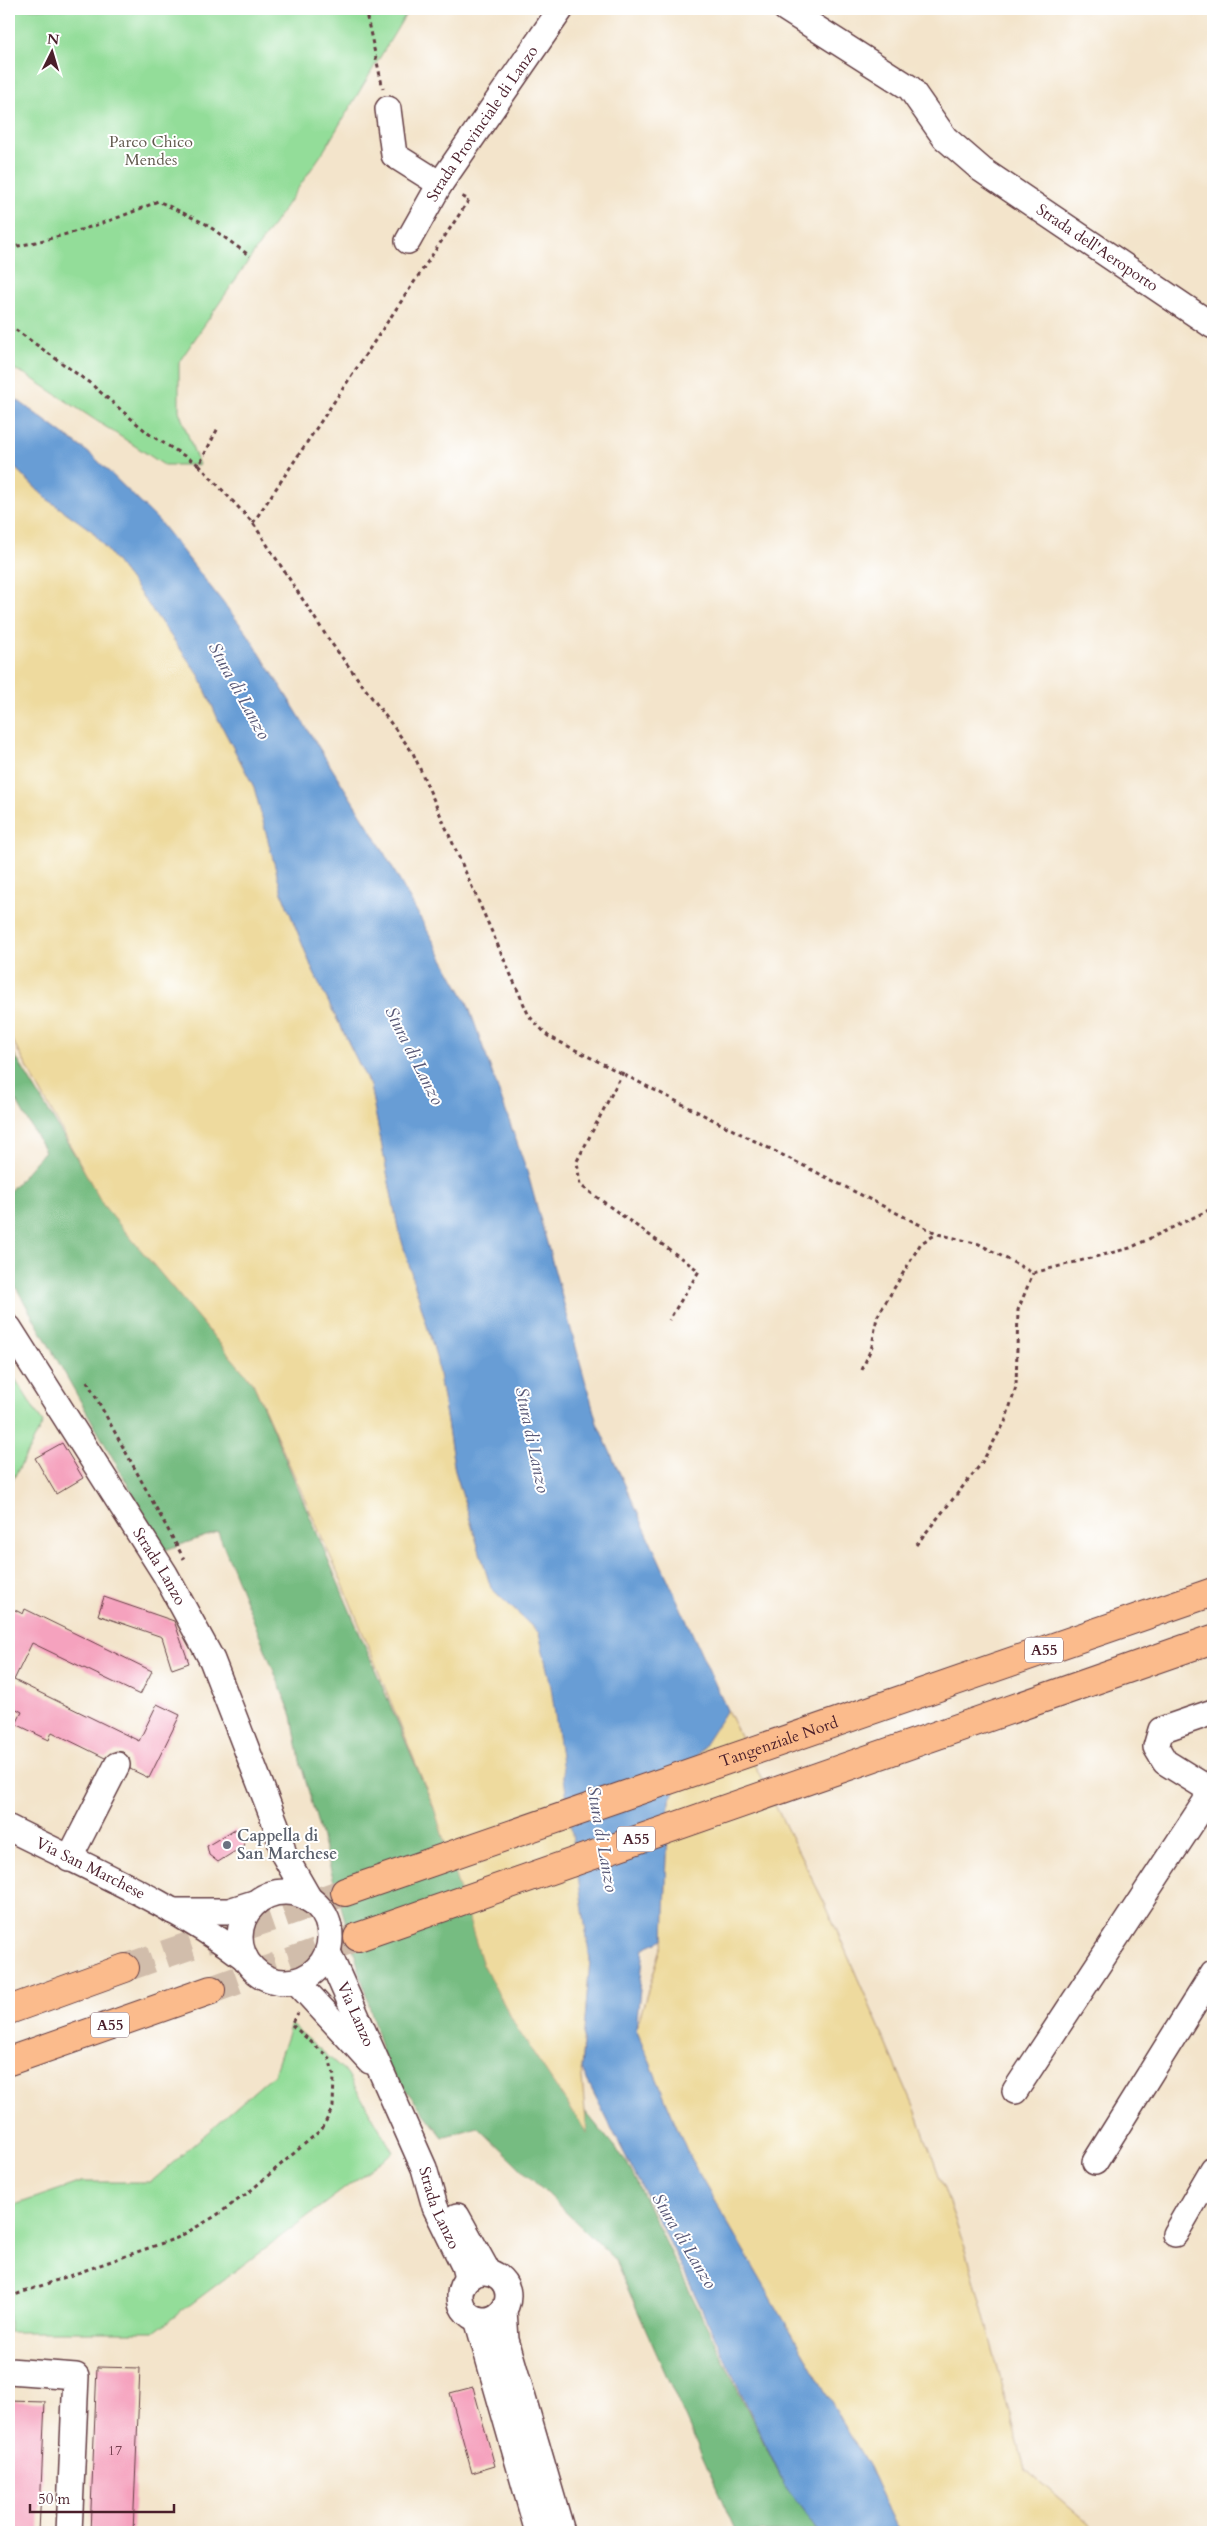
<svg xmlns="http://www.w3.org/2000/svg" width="1222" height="2541" font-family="Cardo,serif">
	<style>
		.green { fill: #93dd99; stroke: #6e7e62 }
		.forest { fill: #76bc81; stroke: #606e56 }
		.sand { fill: #eeda9e; stroke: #9c7c64 }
		.water { fill: #689dd5; stroke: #595e80 }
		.building { fill: #f5a2be }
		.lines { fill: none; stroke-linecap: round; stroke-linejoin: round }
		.highway-tunnel { stroke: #d1bdab; stroke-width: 28; stroke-dasharray: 28 14; stroke-linecap: butt }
		.minor-casing { stroke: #633d43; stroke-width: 28 }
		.highway-casing { stroke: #633d43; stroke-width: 30 }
		.path { stroke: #633d43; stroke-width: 3; stroke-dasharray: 4 4; stroke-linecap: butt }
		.minor { stroke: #fff; stroke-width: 25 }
		.highway { stroke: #fbbb8c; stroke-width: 28 }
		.worship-dot { fill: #6b7280; stroke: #fff; stroke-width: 2 }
		.labels { text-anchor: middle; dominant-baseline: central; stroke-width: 4; stroke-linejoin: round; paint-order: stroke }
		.number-label { font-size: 14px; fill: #754050 }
		.shield { fill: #fff; stroke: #80626b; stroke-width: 1 }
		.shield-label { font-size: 15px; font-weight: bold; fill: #4a1f2b }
		.street-label { font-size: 16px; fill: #4a1f2b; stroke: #fff }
		.park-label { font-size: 16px; fill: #60584c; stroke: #fff }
		.worship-label { font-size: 16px; font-weight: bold; fill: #5b616d; stroke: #fff; text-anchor: start }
		.water-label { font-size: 18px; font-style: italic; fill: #585877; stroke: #fff }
	</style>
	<rect width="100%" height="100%" fill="#fff"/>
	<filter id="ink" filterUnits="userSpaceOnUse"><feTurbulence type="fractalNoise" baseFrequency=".02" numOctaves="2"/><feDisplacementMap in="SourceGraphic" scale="10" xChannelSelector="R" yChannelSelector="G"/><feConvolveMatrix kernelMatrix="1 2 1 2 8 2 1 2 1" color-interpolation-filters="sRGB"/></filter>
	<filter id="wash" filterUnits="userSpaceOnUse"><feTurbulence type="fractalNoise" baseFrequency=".0096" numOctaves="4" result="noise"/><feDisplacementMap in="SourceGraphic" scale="20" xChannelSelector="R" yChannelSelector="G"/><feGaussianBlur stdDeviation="1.12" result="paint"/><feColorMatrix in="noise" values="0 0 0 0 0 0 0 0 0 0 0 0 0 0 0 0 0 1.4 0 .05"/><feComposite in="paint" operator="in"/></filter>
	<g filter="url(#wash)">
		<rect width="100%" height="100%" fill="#f3e4cb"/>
		<path class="green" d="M9,9H409L323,152L179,362V411L199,465H164L25,374L9,367Z
			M9,1369L43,1423L9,1487Z
			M291,2024L347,2073L393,2152L154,2332H9V2207L81,2182H151L274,2074Z"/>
		<path class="forest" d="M9,1046L110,1213L253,1383L434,1808L518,2030L626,2161L785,2486L819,2532H736L615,2260L478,2127L443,2137L386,2065L300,1761L292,1716L218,1532L165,1550L9,1275V1192L45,1151L9,1088Z"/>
		<path class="sand" d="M9,462L47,499L92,530L132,582L199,675L218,719L254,787L282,893L313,971L370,1086L398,1228L436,1356L455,1471L491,1588L539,1633L566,1747L591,1889L590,1960L581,2068L587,2133L518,2030L483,1965L434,1808L344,1587L253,1383L103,1205L9,1034Z
			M727,1710L826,1906L915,2109L967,2253L1025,2469L1098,2532H899L869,2467L690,2158L636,2029L664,1939L669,1800L691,1748Z"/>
		<path class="water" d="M9,394L93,456L158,520L247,633L377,840L467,1002L527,1171L597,1423L727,1710L669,1800L664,1939L644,1948L636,2029L690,2158L869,2467L899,2532H819L785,2486L680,2263L581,2068L590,1960L551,1687L539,1633L491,1588L455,1471L436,1356L398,1228L370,1086L313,971L282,893L254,787L218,719L199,675L132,582L92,531L47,499L9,462Z"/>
		<g id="blocks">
			<path class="building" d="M62,1443L83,1478L56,1494L35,1458Z
				M104,1597L174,1621L189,1663L172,1669L162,1637L98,1615Z
				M9,1607L23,1614L25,1609L152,1671L140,1695L32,1643L14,1680L139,1741L157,1704L180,1715L149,1778L130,1769L129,1758L123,1752L116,1751L105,1758L52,1732L49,1740L16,1724L22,1712L9,1705Z
				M235,1829L245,1845L218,1862L209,1855L207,1846Z
				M97,2367L140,2368L133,2532H90Z
				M473,2387L495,2466L472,2473L450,2393Z
				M9,2401L45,2402L39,2532H9Z"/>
		</g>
	</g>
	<g filter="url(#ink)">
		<use href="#blocks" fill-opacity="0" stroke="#633d43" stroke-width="1"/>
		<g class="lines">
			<path class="highway-tunnel" d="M125,1968L345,1892
				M211,1990L358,1937"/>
			<g class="minor-casing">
				<g id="minor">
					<path id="s1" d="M786,9L910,88L945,138L982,170L1213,326"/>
					<path d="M388,109L394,155L440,184"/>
					<path id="s2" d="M408,241L440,184L561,9"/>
					<path id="s3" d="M9,1328L165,1574L212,1660L276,1825L284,1855L310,1900"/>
					<path id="s4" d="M9,1828C88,1868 174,1904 245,1958"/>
					<path d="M69,1859L117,1765"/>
					<circle cx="285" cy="1937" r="45"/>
					<path d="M172,1911H229L254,1903"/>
					<path id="s5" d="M328,1952L424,2168L435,2207L464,2266L467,2278"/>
					<path d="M296,1981L370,2061"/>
					<path d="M1015,2091L1206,1801L1207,1788L1165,1762L1156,1747L1161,1730L1213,1712"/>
					<path d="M1095,2162L1213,1973"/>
					<path d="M457,2216L488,2272"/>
					<path d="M1175,2234L1213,2169"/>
					<circle cx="484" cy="2296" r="24"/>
					<path d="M504,2310L506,2340L562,2532"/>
					<path d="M477,2319L538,2532"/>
					<path d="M9,2371L76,2376L69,2532"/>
				</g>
			</g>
			<g class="highway-casing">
				<g id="highway">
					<path id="s6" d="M345,1892L1213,1592"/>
					<path d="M358,1937L1213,1639"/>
					<path d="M9,2010L125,1968"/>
					<path d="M9,2061L211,1990"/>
				</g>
			</g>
			<path class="path" d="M365,9L383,89
				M9,248C61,237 110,223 158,201L206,224L250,256
				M9,325L91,384L149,434L199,465L218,428
				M199,465L253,523L329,640L413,753L529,1016L548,1036L938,1234L979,1244L1033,1273L1130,1248L1213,1208
				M253,523L469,200L459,195
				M623,1072L577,1161L580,1185L699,1271L669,1320
				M862,1370L872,1346L877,1317L921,1243L937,1234
				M87,1381L184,1559
				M916,1545L981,1464L1005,1422L1016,1387L1018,1310L1033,1273
				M330,1909L337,1927
				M507,2280L515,2291
				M9,2297L177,2238L214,2217L249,2192L322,2129L333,2107L334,2076L329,2058L291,2024L298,2013"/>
			<use href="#minor" class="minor"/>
			<use href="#highway" class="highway"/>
		</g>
	</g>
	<circle class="worship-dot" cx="227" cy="1845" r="5"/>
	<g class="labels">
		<g class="number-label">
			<text x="115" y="2450">17</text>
		</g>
		<g class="shield">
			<rect x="1025" y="1637.5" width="38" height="25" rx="4"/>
			<rect x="617" y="1826.5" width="38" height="25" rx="4"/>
			<rect x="91" y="2012.5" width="38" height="25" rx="4"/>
		</g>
		<g class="shield-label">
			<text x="1044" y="1650">A55</text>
			<text x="636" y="1839">A55</text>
			<text x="110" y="2025">A55</text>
		</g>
		<g class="street-label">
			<text stroke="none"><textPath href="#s2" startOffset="139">Strada Provinciale di Lanzo</textPath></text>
			<text stroke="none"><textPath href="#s1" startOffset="396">Strada dell'Aeroporto</textPath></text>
			<text stroke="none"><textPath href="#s3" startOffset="282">Strada Lanzo</textPath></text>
			<text stroke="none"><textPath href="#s6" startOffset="459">Tangenziale Nord</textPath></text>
			<text stroke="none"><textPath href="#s4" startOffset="91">Via San Marchese</textPath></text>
			<text stroke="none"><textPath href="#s5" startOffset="68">Via Lanzo</textPath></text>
			<text stroke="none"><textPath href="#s5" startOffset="279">Strada Lanzo</textPath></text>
		</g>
		<g class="park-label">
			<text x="151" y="142">Parco Chico<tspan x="151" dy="18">Mendes</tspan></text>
		</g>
		<g class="worship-label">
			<text x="237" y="1836">Cappella di<tspan x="237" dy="18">San Marchese</tspan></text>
		</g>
		<g class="water-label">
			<text transform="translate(239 691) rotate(61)">Stura di Lanzo</text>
			<text transform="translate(414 1056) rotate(63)">Stura di Lanzo</text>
			<text transform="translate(532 1440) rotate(78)">Stura di Lanzo</text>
			<text transform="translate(602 1839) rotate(80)">Stura di Lanzo</text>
			<text transform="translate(684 2241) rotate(59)">Stura di Lanzo</text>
		</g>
	</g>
	<rect width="1222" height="2541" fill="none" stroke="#fff" stroke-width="30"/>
	<g transform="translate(52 52) rotate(5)" stroke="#ffffff" stroke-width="4" paint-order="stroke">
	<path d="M0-4L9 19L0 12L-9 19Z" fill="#4a1f2b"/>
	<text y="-8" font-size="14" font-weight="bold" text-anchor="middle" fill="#4a1f2b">N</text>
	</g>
	<path d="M30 2504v8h144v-8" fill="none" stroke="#4a1f2b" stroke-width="2.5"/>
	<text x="38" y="2504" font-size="15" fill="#4a1f2b" stroke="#ffffff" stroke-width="4" paint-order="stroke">50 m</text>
</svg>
